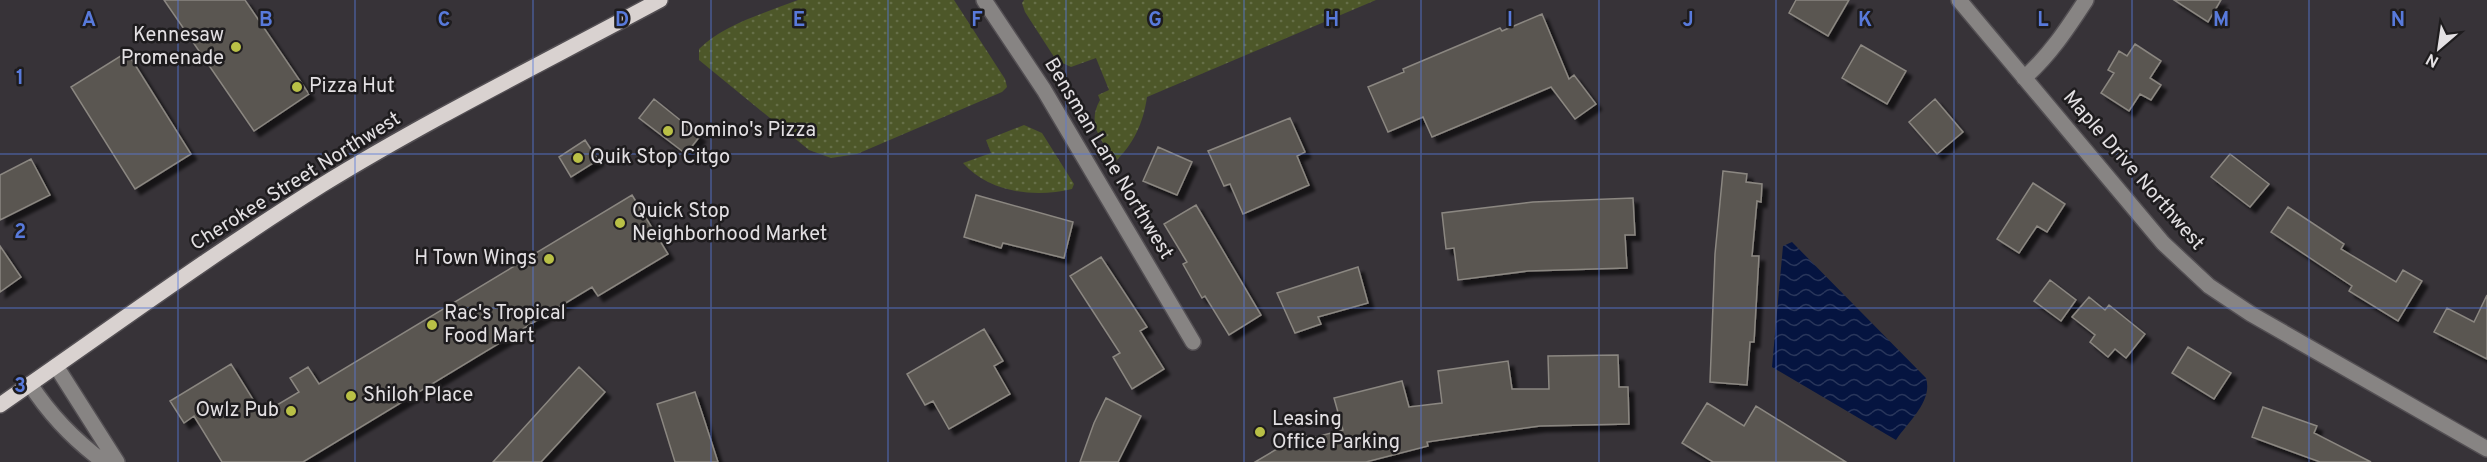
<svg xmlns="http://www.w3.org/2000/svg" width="2487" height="462" font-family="Overpass,sans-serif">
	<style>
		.grass { fill: url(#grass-dots) }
		.water { fill: url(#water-waves) }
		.building { fill: #5a5651; stroke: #8b8781; stroke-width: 1.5; filter: url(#shadow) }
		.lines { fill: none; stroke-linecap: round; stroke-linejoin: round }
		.minor-casing { stroke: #534f53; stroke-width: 18 }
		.major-casing { stroke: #534f53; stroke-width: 18 }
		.minor { stroke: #878483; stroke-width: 15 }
		.major { stroke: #d9d2d0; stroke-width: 15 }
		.grid { fill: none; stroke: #587adb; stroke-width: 1.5; stroke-opacity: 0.55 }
		.poi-dot { fill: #b9c046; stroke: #1e1c1e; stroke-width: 2 }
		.labels { text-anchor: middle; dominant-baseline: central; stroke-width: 5; stroke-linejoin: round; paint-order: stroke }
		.poi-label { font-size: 20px; fill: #e3e0e3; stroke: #1e1c1e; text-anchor: start }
		.street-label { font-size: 20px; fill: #e3e0e3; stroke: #1e1c1e }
		.grid-label { font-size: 20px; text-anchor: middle; font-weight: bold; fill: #587adb; stroke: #1e1c1e; stroke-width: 5; stroke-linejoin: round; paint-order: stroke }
	</style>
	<defs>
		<pattern id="grass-dots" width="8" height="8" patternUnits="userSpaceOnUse" patternTransform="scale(1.5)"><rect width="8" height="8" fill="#4d5729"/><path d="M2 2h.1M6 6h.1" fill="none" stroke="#666f48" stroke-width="1.8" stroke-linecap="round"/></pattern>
		<pattern id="water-waves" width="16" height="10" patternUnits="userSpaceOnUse" patternTransform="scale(1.5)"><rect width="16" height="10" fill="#051440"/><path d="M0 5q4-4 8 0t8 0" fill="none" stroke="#29365b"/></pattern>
		<filter id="shadow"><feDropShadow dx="5.5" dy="5.5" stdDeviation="1.5" flood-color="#0009"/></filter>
	</defs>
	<rect width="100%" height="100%" fill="#373338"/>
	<path class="grass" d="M798,0H954L1005,79L1007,87L1002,92L857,154L831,158L809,150L699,60V49C724,24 765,13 798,0Z
		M1024,0H1376L1147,97C1143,124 1134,143 1115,162C1102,140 1086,125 1100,100L1098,95L1109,90L1096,58L1071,67L1056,60L1025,12L1022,3Z
		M1024,125L1042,133L1074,184L1072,189C1035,198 990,193 963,163L991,153L986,140Z"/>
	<path class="water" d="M1792,242L1926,378C1933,401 1909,421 1896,440L1772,367L1783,246Z"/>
	<path class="building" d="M164,0H245L309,94L254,131Z
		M1796,0H1849L1828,36L1789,13Z
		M2174,0H2221L2208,22Z
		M1542,14L1569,79L1574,75L1596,104L1575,119L1551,87L1432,137L1423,117L1388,132L1368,87L1404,72L1403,69L1500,28L1502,31Z
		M2135,44L2161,61L2150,78L2161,85L2151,100L2140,94L2129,111L2101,93L2114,73L2108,70L2119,51L2127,56Z
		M1861,45L1906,71L1887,104L1842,78Z
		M127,52L191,154L135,189L71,87Z
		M654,99L700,136L686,154L639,118Z
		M1935,99L1963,132L1937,154L1909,122Z
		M1290,118L1305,152L1297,156L1309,185L1243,214L1230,184L1224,186L1208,151Z
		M585,140L598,160L571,177L559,157Z
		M1158,147L1192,162L1177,195L1143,181Z
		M2230,154L2269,184L2250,207L2211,177Z
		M31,159L50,195L0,220V175Z
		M1723,171L1747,174L1746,182L1762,184L1761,202L1757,201L1752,256H1759L1754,342H1750L1747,385L1710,382L1715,254Z
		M2033,183L2065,204L2047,232L2037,226L2019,253L1997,239Z
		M632,195L668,254L598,296L592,287L303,462H222L194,416L184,423L170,401L231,364L262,414L299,392L290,378L308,367L319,384Z
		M976,195L1073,222L1064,258L1003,243L1001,248L964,237Z
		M1633,198L1635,235H1625L1627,268L1528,271L1458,280L1454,248L1446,249L1442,213L1533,202Z
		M1196,205L1261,315L1229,335L1205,296L1202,298L1183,264L1187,262L1164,224Z
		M2288,207L2344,244L2341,249L2396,282L2403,270L2422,281L2398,321L2349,291L2352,286L2271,232Z
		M0,246L21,277L0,292Z
		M1101,257L1147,327L1140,331L1164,369L1132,389L1113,357L1120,353L1070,276Z
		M1358,267L1368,303L1318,317L1321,324L1295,333L1277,293Z
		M2050,280L2076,300L2061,321L2034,301Z
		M2487,295V359L2434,332L2447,308L2474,322Z
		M2089,297L2105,310L2109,305L2145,334L2126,358L2115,349L2108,357L2090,342L2095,335L2072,317Z
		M984,329L1003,361L994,366L1010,394L949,429L933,401L925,405L907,374Z
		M2188,347L2231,373L2214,399L2172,373Z
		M1618,355L1619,387H1628L1629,424L1540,426L1474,435L1427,442L1428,446L1366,462H1255L1304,433L1308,439L1343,430L1334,398L1402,381L1409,407L1442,403L1438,371L1508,361L1512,389H1549L1548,356Z
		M579,367L605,392L575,425L541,462H493Z
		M695,392L703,416L718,462H675L657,404Z
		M1106,398L1141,416L1118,462H1080L1094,423Z
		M1707,403L1744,426L1756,406L1846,462H1713L1682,443Z
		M2263,407L2317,426L2314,433L2371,462H2320L2252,437Z"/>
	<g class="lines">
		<g class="minor-casing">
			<path id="minor" d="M984,0L1044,90L1193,342
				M1959,0L2163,243L2209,286L2251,314L2487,449
				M2024,78C2050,55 2067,29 2086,0
				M56,366L117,462
				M30,384C50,415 74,440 104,462"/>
		</g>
		<g class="major-casing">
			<path id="major" d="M0,405C107,331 212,254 322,185C431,118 547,61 660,0"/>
		</g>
		<use href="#minor" class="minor"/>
		<use href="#major" class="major"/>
	</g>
	<path class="grid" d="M178,0V462M355,0V462M533,0V462M711,0V462M888,0V462M1066,0V462M1244,0V462M1421,0V462M1599,0V462M1776,0V462M1954,0V462M2132,0V462M2309,0V462M0,154H2487M0,308H2487"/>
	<g class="poi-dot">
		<circle cx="236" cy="47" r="6"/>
		<circle cx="297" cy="87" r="6"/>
		<circle cx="668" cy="131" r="6"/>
		<circle cx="578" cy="158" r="6"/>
		<circle cx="620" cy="223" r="6"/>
		<circle cx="549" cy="259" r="6"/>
		<circle cx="432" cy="325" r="6"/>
		<circle cx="351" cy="396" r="6"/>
		<circle cx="291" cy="411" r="6"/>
		<circle cx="1260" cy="432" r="6"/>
	</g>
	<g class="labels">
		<g class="poi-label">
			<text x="224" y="36" text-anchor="end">Kennesaw<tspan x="224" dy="23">Promenade</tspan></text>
			<text x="309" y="87">Pizza Hut</text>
			<text x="680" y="131">Domino's Pizza</text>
			<text x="590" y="158">Quik Stop Citgo</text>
			<text x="632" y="212">Quick Stop<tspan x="632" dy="23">Neighborhood Market</tspan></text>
			<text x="537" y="259" text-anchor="end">H Town Wings</text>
			<text x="444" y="314">Rac's Tropical<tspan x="444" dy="23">Food Mart</tspan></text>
			<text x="363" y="396">Shiloh Place</text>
			<text x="279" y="411" text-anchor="end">Owlz Pub</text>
			<text x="1272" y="420">Leasing<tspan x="1272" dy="23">Office Parking</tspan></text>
		</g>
		<g class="street-label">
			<text transform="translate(1108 159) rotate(59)">Bensman Lane Northwest</text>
			<text transform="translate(2133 171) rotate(49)">Maple Drive Northwest</text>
			<text transform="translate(296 182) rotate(-32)">Cherokee Street Northwest</text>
		</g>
	</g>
	<g class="grid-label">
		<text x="89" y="26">A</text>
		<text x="266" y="26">B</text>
		<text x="444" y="26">C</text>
		<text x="622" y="26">D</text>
		<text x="799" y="26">E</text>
		<text x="977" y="26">F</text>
		<text x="1155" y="26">G</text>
		<text x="1332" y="26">H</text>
		<text x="1510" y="26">I</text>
		<text x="1688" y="26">J</text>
		<text x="1865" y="26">K</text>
		<text x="2043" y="26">L</text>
		<text x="2221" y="26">M</text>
		<text x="2398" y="26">N</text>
		<text x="20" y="84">1</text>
		<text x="20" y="238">2</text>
		<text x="20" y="392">3</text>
	</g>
	<g transform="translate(2439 48) rotate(209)" stroke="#1e1c1e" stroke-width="4.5" paint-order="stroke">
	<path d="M0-4.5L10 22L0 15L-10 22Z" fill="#e3e0e3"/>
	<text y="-9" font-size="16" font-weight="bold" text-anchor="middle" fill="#e3e0e3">N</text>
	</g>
</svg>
